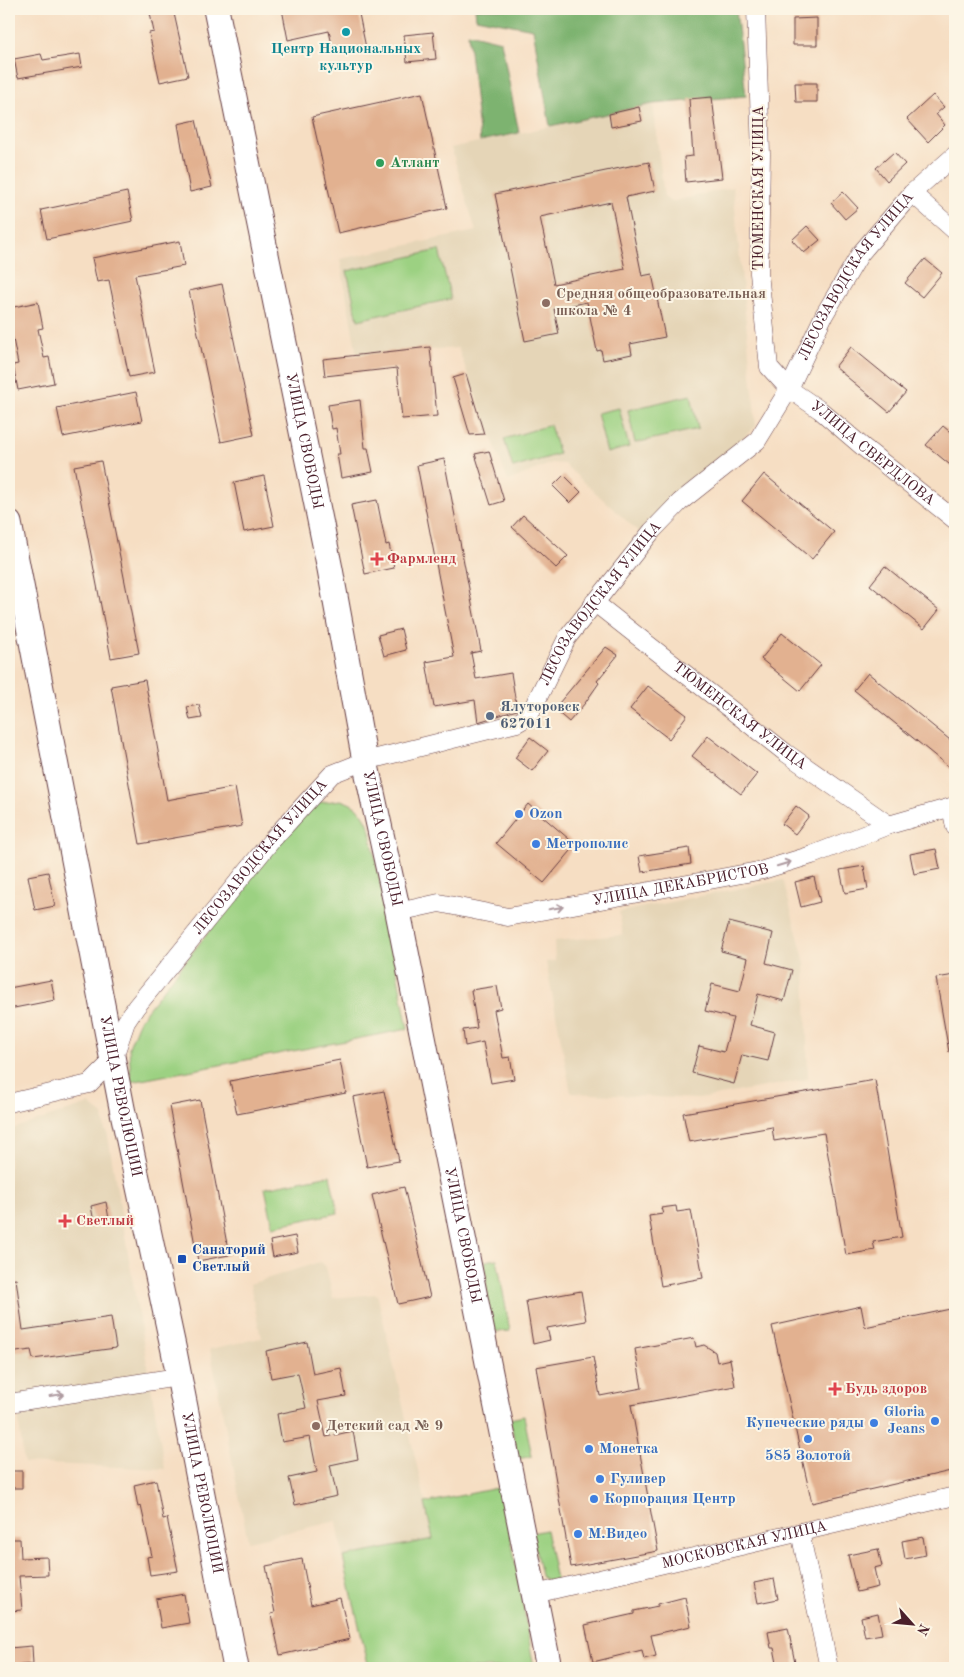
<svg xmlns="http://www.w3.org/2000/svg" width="964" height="1677" font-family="'Old Standard TT',serif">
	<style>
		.built { fill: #e5d5b7 }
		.green { fill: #9cd182; stroke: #737856 }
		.forest { fill: #7db370; stroke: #64694e }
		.building { fill: #e2b190; fill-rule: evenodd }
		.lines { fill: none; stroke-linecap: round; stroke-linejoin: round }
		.street-casing { stroke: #643c42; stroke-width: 19 }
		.secondary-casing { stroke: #643c42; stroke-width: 27 }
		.street { stroke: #fff; stroke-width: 18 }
		.secondary { stroke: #fff; stroke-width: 25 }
		.oneway { stroke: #ae9aa0 }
		.culture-dot { fill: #0f9aa8; stroke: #fcf5e5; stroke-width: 2 }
		.leisure-dot { fill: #2e9e5b; stroke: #fcf5e5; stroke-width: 2 }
		.education-dot { fill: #8d6e63; stroke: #fcf5e5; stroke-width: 2 }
		.health-dot { fill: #e0444e; stroke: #fcf5e5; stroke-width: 2 }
		.service-dot { fill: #5c6f8a; stroke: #fcf5e5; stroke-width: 2 }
		.shop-dot { fill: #3f7fe0; stroke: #fcf5e5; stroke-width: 2 }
		.transit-dot { fill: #1a4fb4; stroke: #fcf5e5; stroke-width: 2 }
		.labels { text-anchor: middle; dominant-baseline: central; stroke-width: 4; stroke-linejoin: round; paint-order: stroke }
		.culture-label { font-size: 15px; font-weight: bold; fill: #0d838f; stroke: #fcf5e5 }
		.leisure-label { font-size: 15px; font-weight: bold; fill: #27864d; stroke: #fcf5e5; text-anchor: start }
		.street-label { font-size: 15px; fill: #4a1f2b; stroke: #fcf5e5 }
		.education-label { font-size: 15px; font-weight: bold; fill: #785e54; stroke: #fcf5e5; text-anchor: start }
		.health-label { font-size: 15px; font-weight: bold; fill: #be3a42; stroke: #fcf5e5; text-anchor: start }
		.service-label { font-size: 15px; font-weight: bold; fill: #4e5e75; stroke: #fcf5e5; text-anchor: start }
		.shop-label { font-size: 15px; font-weight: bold; fill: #366cbe; stroke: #fcf5e5; text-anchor: start }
		.transit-label { font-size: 15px; font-weight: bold; fill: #164399; stroke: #fcf5e5; text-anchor: start }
	</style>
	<rect width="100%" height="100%" fill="#fcf5e5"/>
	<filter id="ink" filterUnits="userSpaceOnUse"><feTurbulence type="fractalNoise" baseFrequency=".02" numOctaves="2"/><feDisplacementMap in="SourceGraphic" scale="10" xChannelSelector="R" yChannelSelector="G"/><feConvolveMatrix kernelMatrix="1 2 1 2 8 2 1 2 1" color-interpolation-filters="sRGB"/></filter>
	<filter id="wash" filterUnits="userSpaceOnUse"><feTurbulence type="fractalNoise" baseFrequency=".0096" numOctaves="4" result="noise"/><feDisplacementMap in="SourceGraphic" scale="20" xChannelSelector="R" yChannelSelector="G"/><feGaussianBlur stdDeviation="1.12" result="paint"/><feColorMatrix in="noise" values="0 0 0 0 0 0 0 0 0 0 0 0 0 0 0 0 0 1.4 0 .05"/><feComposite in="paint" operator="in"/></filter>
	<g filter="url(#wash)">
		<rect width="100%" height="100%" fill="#f6dec3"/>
		<path class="built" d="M653,104L664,197L671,202L733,187L756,426L641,534L564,464L552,463L508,481L458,348L357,355L340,259L476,231L451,148Z
			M783,880L805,963L808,1079L698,1099L571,1093L546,962L555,961L554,941L623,935L619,912Z
			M89,1104L103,1115L105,1131H107L165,1469L24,1463L16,1398L9,1399V1130Z
			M320,1262L326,1267L333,1298L377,1294L434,1539L343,1557L337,1521L248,1541L210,1349L261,1338L250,1284Z"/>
		<path class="green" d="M439,250L451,299L358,320L347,271Z
			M691,395L698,429L635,443L628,410Z
			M619,408L629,447L607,453L597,413Z
			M550,425L559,454L513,468L504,439Z
			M341,800C356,805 363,811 369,826L408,1029L131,1082L129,1047L140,1019L284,836L317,803Z
			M330,1175L338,1213L273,1226L265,1188Z
			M497,1259L510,1331L498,1332L492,1329L489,1320L485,1261Z
			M524,1416L532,1456L518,1459L510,1419Z
			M502,1487L534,1668H369L343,1557L433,1539L425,1503Z
			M546,1530L556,1580H547L541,1576L532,1533Z"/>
		<path class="forest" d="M475,9H736L746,96L653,104L550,126L533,29L476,18Z
			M468,33L501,41L519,133L480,141Z"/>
		<g id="blocks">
			<path class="building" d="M149,9H173L188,76L160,82L149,33L154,32Z
				M282,9H358L366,48L334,54L329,31L288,40Z
				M817,18V45H793V19Z
				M433,32L436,59L407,62L404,35Z
				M41,54L43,60L80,54L82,67L18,78L14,59Z
				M795,83H817V102H796Z
				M422,93L447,208L338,233L312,117Z
				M933,95L944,107L936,114L945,125L928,142L907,119Z
				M712,97L722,178L686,182L684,157L693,156L689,99Z
				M639,107L642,121L611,127L609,114Z
				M196,120L212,187L190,192L178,124Z
				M894,152L905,164L887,181L876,168Z
				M649,162L655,191L626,197L642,276L652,274L665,337L630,344L632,354L603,360L601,350L597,351L587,302L554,309L559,334L525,341L495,194ZM611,202L625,269L554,284L540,217Z
				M127,192L133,221L47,239L41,210Z
				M843,192L858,208L845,219L831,203Z
				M807,226L820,240L804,253L792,240Z
				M180,241L184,266L135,275L155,372L129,377L109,280L97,282L92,258Z
				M925,259L942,273L922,297L905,283Z
				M222,284L254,435L221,442L189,291Z
				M38,302L43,328L38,329L44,358L49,357L54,383L18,390L13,365L18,364L12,334L9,335V308Z
				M430,347L437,416L402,419L397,368L325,376L323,359Z
				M851,347L906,392L889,412L835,367Z
				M466,374L484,434L470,435L453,378Z
				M136,392L142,421L63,437L57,408Z
				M360,400L365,448H368L373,472L341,478L337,454H340L336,428L332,429L328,405Z
				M943,426L955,436V469L926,445Z
				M489,451L504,501L491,505L475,454Z
				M444,459L481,651L471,653L476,679L511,673L517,710L478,722L475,700L434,707L426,662L454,657L417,465Z
				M101,461L139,653L111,658L74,466Z
				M764,474L834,532L812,559L742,501Z
				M564,475L581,492L570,503L553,486Z
				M264,476L274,526L244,532L234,482Z
				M377,500L386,545L389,544L394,568L365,574L351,505Z
				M523,515L568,556L556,568L512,527Z
				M885,566L939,610L924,629L870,585Z
				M401,629L406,650L384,656L378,635Z
				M782,633L821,665L800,691L761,659Z
				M606,647L618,655L597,681L599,683L585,703L569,722L554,709Z
				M868,673L955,744V772L854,690Z
				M145,680L167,800L235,787L242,826L140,844L111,686Z
				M648,686L687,715L669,739L630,709Z
				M199,705L202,718L190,720L187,707Z
				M708,736L757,774L741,794L692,756Z
				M530,737L548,751L532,771L515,758Z
				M528,804L576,845L544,883L496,843Z
				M796,806L809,816L795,834L782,824Z
				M689,848L691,864L642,872L639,856Z
				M936,849L940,869L914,874L910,854Z
				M864,866L868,889L845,893L840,870Z
				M48,872L55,906L35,910L28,876Z
				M814,877L820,902L801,907L795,882Z
				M729,922L773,933L766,963L792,970L784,1001L758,994L750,1025L775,1032L768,1061L742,1055L734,1084L692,1073L699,1046L724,1052L733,1018L705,1011L712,984L740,991L748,958L721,951Z
				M955,975V1051L949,1052L936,978Z
				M51,980L55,1000L9,1009V988Z
				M497,986L501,1008L494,1010L503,1058L510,1057L514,1079L491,1083L483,1042L465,1046L463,1030L477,1028L471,990Z
				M340,1060L346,1093L237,1114L230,1081Z
				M875,1080L902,1237L873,1242L875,1250L846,1255L824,1133L774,1141L772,1127L689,1142L683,1113Z
				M384,1091L399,1161L367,1167L353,1097Z
				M200,1100L229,1255L198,1261L169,1106Z
				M404,1187L430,1297L398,1304L372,1195Z
				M106,1202L109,1219L94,1222L91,1206Z
				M676,1206L677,1212L691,1210L703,1278L661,1286L649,1216L663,1214L661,1208Z
				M295,1236L298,1252L273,1257L270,1241Z
				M16,1279L23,1330L111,1317L116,1348L33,1359L31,1350L9,1353V1280Z
				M581,1291L586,1321L547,1328L550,1340L533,1344L526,1301Z
				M861,1306L865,1327L955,1308V1470L812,1503L772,1326Z
				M694,1338L696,1347L704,1345L715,1352L717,1362L730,1359L735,1386L631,1405L658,1551L571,1567L536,1367L593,1357L600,1396L642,1388L635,1349Z
				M307,1342L313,1374L341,1368L346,1396L318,1401L326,1437L353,1431L358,1459L330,1465L337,1496L295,1505L289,1478L317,1472L310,1437L282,1442L277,1414L306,1408L298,1373L271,1378L266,1351Z
				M9,1471H22V1488H9Z
				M156,1480L163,1519L167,1518L178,1571L150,1575L147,1557L152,1556L141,1506L138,1507L134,1485Z
				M923,1537L926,1555L905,1559L902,1541Z
				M9,1539H20L21,1558L47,1557L48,1575L19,1576L22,1610L9,1611Z
				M878,1549L882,1566L874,1568L878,1587L857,1592L848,1555Z
				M302,1559L311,1605L340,1598L350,1639L280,1655L271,1614L275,1613L266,1566Z
				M774,1579L778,1599L758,1603L754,1583Z
				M184,1594L189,1623L161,1628L156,1599Z
				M685,1597L691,1626L651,1635L656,1656L644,1659L642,1650L593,1662L585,1625L634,1614V1611L658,1606V1604Z
				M878,1613L882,1634L865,1637L861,1617Z
				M788,1628L796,1668H778L774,1648H771L768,1632Z
				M32,1646L33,1664L11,1666L9,1648Z"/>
		</g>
	</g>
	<g filter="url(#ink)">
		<use href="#blocks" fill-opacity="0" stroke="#643c42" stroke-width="1"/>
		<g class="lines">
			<g class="street-casing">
				<g id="street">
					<path id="s1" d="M756,9L761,154L759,273L769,367L789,389L820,410L863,447L955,520"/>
					<path d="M912,193L955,231"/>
					<path id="s2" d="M594,602L786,753L889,825"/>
					<path d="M951,807L955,827"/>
					<path id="s3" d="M398,912L439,903L508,917L715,879L763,870L812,855L889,825L955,806"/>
					<path id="s4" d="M9,1103L89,1084L113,1060L126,1022L136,1007L272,840L332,774L365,761L517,723L529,716L567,638L652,531L680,502L757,441L789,389L824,315L860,254L912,193L955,155"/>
					<path d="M9,1403L178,1377"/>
					<path d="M800,1532L829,1668"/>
					<path id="s5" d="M535,1594L955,1496"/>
				</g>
			</g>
			<g class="secondary-casing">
				<g id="secondary">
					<path id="s6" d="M216,9L330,569L365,761L398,912L549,1668"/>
					<path id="s7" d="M9,523L122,1108L174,1351L236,1668"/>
				</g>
			</g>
			<use href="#street" class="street"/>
			<use href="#secondary" class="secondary"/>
		</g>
		<defs><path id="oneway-shaft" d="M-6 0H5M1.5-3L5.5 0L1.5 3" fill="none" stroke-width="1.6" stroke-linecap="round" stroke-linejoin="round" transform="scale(1.25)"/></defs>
		<g class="oneway">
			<use href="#oneway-shaft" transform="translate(784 864) rotate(-17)"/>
			<use href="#oneway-shaft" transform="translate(556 908) rotate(-10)"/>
			<use href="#oneway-shaft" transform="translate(57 1395) rotate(-8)"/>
		</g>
	</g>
	<circle class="culture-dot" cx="346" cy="32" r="5"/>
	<circle class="leisure-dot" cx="380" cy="163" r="5"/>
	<g class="education-dot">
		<circle cx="546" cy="303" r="5"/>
		<circle cx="316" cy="1426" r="5"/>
	</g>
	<g class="health-dot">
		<path d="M374.5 551.5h5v5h5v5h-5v5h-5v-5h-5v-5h5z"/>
		<path d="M62.5 1213.5h5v5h5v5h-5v5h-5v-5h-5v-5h5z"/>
		<path d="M832.5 1381.5h5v5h5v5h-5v5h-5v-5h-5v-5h5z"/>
	</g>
	<circle class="service-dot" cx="490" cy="716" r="5"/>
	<g class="shop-dot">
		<circle cx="519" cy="814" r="5"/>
		<circle cx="536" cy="844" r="5"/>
		<circle cx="935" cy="1421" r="5"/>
		<circle cx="874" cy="1423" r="5"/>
		<circle cx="808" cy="1439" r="5"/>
		<circle cx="589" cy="1449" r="5"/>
		<circle cx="600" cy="1479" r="5"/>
		<circle cx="594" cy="1499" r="5"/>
		<circle cx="578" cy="1534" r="5"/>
	</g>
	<rect class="transit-dot" x="177" y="1254" width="10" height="10" rx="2.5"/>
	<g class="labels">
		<g class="culture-label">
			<text x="346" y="49">Центр Национальных<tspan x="346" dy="17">культур</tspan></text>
		</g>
		<g class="leisure-label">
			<text x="390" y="163">Атлант</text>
		</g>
		<g class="street-label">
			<text transform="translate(759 188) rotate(-90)">ТЮМЕНСКАЯ УЛИЦА</text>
			<text stroke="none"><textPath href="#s4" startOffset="1240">ЛЕСОЗАВОДСКАЯ УЛИЦА</textPath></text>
			<text stroke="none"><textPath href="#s6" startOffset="441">УЛИЦА СВОБОДЫ</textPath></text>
			<text stroke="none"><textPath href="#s1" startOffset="494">УЛИЦА СВЕРДЛОВА</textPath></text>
			<text stroke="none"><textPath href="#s4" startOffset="819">ЛЕСОЗАВОДСКАЯ УЛИЦА</textPath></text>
			<text stroke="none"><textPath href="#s2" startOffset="185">ТЮМЕНСКАЯ УЛИЦА</textPath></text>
			<text stroke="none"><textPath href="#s6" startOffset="846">УЛИЦА СВОБОДЫ</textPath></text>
			<text stroke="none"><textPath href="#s4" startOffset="369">ЛЕСОЗАВОДСКАЯ УЛИЦА</textPath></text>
			<text stroke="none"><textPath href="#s3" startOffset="288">УЛИЦА ДЕКАБРИСТОВ</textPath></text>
			<text stroke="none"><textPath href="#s7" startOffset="584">УЛИЦА РЕВОЛЮЦИИ</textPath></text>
			<text stroke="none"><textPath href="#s6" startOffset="1251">УЛИЦА СВОБОДЫ</textPath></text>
			<text stroke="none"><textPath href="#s7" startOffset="989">УЛИЦА РЕВОЛЮЦИИ</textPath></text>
			<text stroke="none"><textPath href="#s5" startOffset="215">МОСКОВСКАЯ УЛИЦА</textPath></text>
		</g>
		<g class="education-label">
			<text x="556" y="294">Средняя общеобразовательная<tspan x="556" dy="17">школа № 4</tspan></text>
			<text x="326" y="1426">Детский сад № 9</text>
		</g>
		<g class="health-label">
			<text x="387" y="559">Фармленд</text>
			<text x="76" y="1221">Светлый</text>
			<text x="845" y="1389">Будь здоров</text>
		</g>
		<g class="service-label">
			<text x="500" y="707">Ялуторовск<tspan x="500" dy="17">627011</tspan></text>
		</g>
		<g class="shop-label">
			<text x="529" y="814">Ozon</text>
			<text x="546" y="844">Метрополис</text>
			<text x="925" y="1412" text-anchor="end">Gloria<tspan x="925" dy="17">Jeans</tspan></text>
			<text x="864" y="1423" text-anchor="end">Купеческие ряды</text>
			<text x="599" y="1449">Монетка</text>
			<text x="808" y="1456" text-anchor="middle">585 Золотой</text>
			<text x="610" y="1479">Гуливер</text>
			<text x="604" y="1499">Корпорация Центр</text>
			<text x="588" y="1534">М.Видео</text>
		</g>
		<g class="transit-label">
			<text x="192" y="1250">Санаторий<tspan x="192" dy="17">Светлый</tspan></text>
		</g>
	</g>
	<rect width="964" height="1677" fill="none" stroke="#fcf5e5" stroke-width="30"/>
	<g transform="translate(912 1624) rotate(117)" stroke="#fcf5e5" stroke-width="4" paint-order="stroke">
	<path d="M0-4L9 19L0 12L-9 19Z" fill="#4a1f2b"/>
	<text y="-8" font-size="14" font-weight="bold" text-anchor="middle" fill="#4a1f2b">N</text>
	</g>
</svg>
